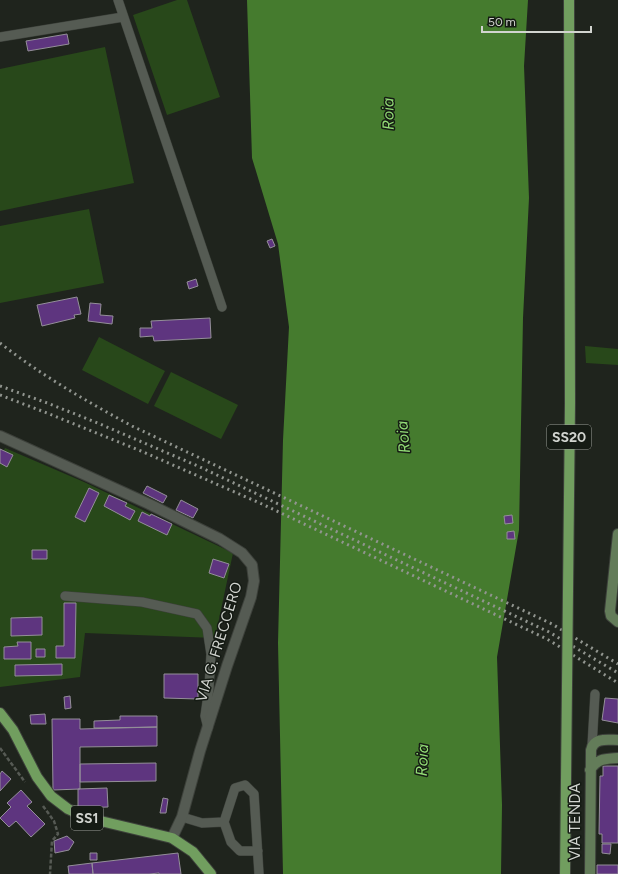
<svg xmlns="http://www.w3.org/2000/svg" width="618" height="874" font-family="Figtree,sans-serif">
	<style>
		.green { fill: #28481a }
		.water { fill: #457b2e }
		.building { fill: #5e357f; stroke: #948f99 }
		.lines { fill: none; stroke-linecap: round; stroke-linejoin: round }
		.service-casing { stroke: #3d413b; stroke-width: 10 }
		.minor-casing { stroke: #3d413b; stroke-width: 12 }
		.secondary-casing { stroke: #3d413b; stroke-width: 12 }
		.primary-casing { stroke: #3d413b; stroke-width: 12 }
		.path { stroke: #565a54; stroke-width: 2.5; stroke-dasharray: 4 2; stroke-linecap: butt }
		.service { stroke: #555b53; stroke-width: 9 }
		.minor { stroke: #555b53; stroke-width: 10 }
		.secondary { stroke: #637c59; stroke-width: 10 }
		.primary { stroke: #719e5f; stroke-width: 10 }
		.rail { stroke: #91958f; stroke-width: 3; stroke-dasharray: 2 4; stroke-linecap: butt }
		.primary-bridge-casing { stroke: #3d413b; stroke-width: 12; stroke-linecap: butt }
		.primary-bridge { stroke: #719e5f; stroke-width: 10 }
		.labels { text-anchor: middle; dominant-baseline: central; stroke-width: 3; stroke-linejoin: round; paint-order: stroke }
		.shield { fill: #151b14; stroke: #999c97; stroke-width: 1 }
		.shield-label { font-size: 14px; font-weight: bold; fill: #d1d4cf }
		.street-label { font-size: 15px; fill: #d1d4cf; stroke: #151b14 }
		.water-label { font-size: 16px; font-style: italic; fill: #93dc76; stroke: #151b14 }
	</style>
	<rect width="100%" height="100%" fill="#1f241d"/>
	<path class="green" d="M177,0H187L220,97L167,115L133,15Z
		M105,47L134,183L0,211V69Z
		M89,209L104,283L0,303V226Z
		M99,337L165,371L148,404L82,370Z
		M585,346L618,349V365L586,363Z
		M171,372L238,405L221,439L154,406Z
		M5,448L84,482L233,553L215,638L85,633L80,677L0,687V460Z"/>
	<path class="water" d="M247,0H528L524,66L529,198L523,318L519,530L497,657L502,805L501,874H283L278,643L283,440L289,327L278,244L252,158Z"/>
	<path class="building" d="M67,34L69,44L28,51L26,41Z
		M272,239L275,246L270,248L267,241Z
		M196,279L198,286L189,289L187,282Z
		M77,297L81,314L74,315L75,318L42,326L37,305Z
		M90,303L101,304L100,315L113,316L112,324L88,321Z
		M210,318L211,338L154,341L153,336L140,337V328H152L151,321Z
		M0,449L13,455L7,467L0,463Z
		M147,486L167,496L163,503L143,493Z
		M89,488L99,493L85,522L75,517Z
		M109,495L127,503L125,506L135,511L130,520L104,506Z
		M181,500L198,509L193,518L176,510Z
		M142,512L150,516L151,514L172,524L167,535L138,521Z
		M512,515L513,523L505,524L504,516Z
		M514,531L515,539H507V532Z
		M32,550H47V559H32Z
		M213,559L229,564L224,578L209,573Z
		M64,603H76L75,658H56V646H64Z
		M42,617V635L11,636V618Z
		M17,642H31V659H4V647L18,646Z
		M36,649H45V657H36Z
		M62,664V675L15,676V665Z
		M164,674H198V699L164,698Z
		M70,696L71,708L65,709L64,697Z
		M605,698L618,699V723L602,720Z
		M45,714L46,724H31L30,715Z
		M120,716H157V727L94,728V721L120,720Z
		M52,719H80V729L157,727V746L80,747V789L53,790Z
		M156,763V781L80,782V764Z
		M603,766H618V843H602V834H599L600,776H603Z
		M2,771L11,779L0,791V774Z
		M107,788L108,807L78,808V789Z
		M21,790L32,802L27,806L45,824L31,837L16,821L9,827L0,818L11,807L7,803Z
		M163,798L168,799L166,813H160Z
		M67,836L74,842L69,850L55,853L54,841Z
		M602,844H611L610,854L602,853Z
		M90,853H97V860H90Z
		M178,853L181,874H159V873L149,874H93L92,863Z
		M92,863L93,874H69L68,866Z
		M597,865H618V874H597Z"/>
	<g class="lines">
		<g class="service-casing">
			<path id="service" d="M118,0L222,307
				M0,37L123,17
				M65,596L142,602L197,614L207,628L211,654L209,688L205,716L208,728
				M592,746L595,694
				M182,817L202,823L224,822L235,788L245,785L254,794L259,874
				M224,822L231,842L240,851H258"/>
		</g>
		<g class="minor-casing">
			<path id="minor" d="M0,436L149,504L220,539L242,553L252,565L254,581L251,597L227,666L200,751L182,817L172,838"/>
		</g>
		<g class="secondary-casing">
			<path id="secondary" d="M618,534L610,611L611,616L618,622
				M590,770C598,758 605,759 618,758
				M590,874L591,750C594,737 608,740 618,740"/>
		</g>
		<g class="primary-casing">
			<path id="primary" d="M0,713L13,730L37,777L51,796L68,809L88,818L172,838L193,852L211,874"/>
		</g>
		<path class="path" d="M0,748L25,782
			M43,806L54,821L58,834L52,841L50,874"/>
		<use href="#service" class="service"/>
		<use href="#minor" class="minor"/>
		<use href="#secondary" class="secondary"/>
		<use href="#primary" class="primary"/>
		<path class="rail" d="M0,343C41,375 86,401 132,426L552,624L618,664
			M0,386L50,404L100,424L200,467L549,632L618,673
			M0,395L47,413L141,451L262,504L547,639L618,683"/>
		<g class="primary-bridge-casing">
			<path id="primary-bridge" d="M565,874L570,403L569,0"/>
		</g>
		<use href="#primary-bridge" class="primary-bridge"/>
	</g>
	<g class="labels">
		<g class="shield">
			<rect x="547" y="425" width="44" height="24" rx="3"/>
			<rect x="71" y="806" width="32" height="24" rx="3"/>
		</g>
		<g class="shield-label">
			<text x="569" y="437">SS20</text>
			<text x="87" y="818">SS1</text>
		</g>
		<g class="street-label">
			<text transform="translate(219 642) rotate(-73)">VIA G. FRECCERO</text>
			<text transform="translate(575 822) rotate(-90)">VIA TENDA</text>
		</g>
		<g class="water-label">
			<text transform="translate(388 114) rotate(-91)">Roia</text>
			<text transform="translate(403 437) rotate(-95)">Roia</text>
			<text transform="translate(422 760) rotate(-87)">Roia</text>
		</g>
	</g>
	<path d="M482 26v6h109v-6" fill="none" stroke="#d1d4cf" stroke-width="2"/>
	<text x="488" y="26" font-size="12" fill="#d1d4cf" stroke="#151b14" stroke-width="3" paint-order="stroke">50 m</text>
</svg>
